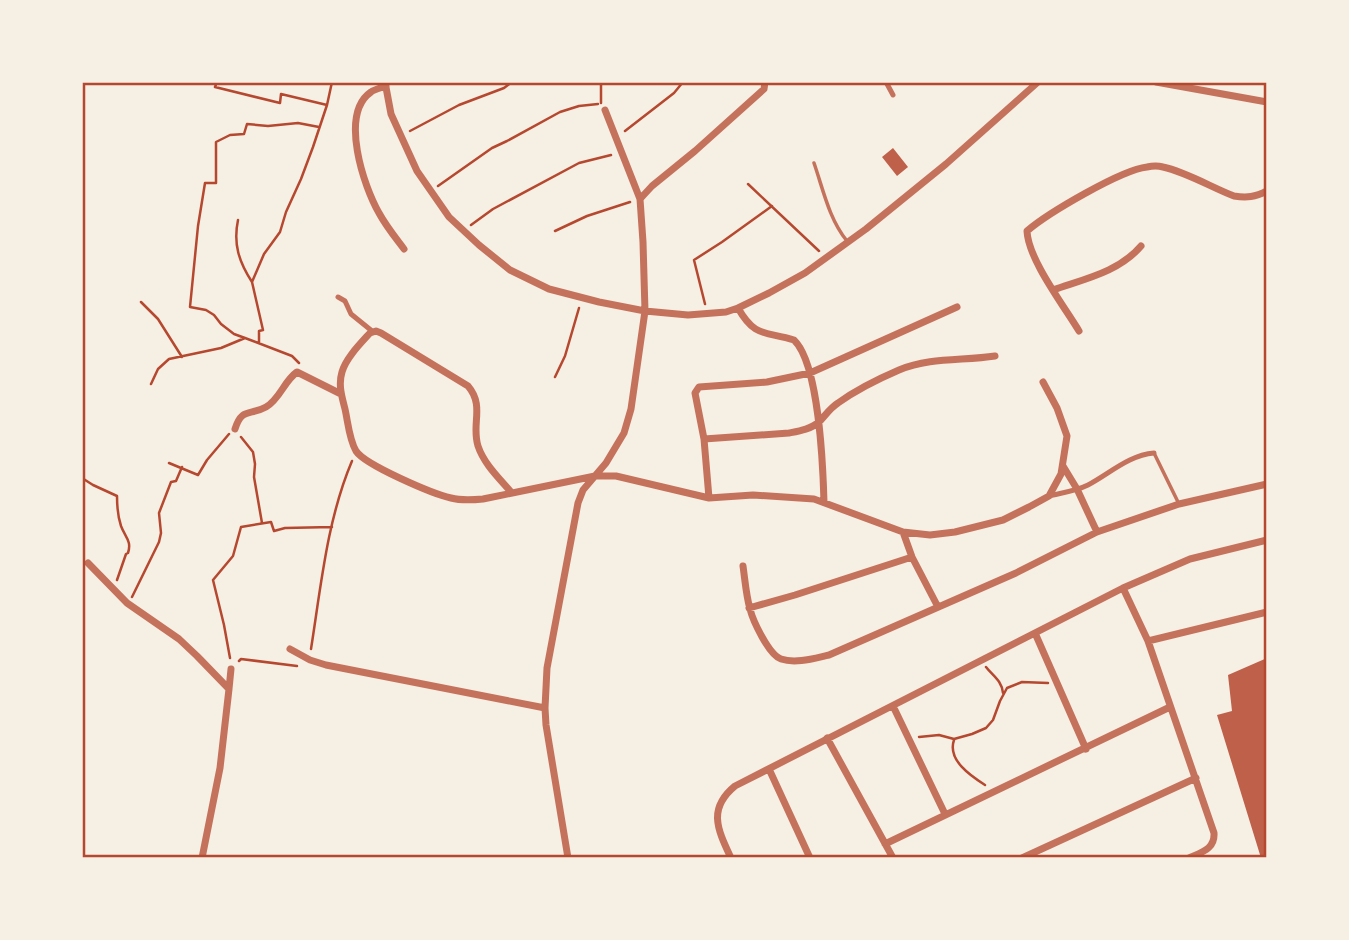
<svg xmlns="http://www.w3.org/2000/svg" width="1349" height="940" font-family="Spectral,serif">
	<style>
		.building { fill: #bf614a }
		.lines { fill: none; stroke-linecap: round; stroke-linejoin: round }
		.path { stroke: #b5482f; stroke-width: 2.5 }
		.service { stroke: #c5725c; stroke-width: 3.5 }
		.pedestrian { stroke: #c5725c; stroke-width: 5 }
		.minor { stroke: #c5725c; stroke-width: 7 }
		.neatline { fill: none; stroke: #b5482f; stroke-width: 2.5 }
	</style>
	<rect width="100%" height="100%" fill="#f6efe4"/>
	<path class="building" d="M893,148L908,167L897,176L882,157Z
		M1267,658V858H1261L1217,715L1232,711L1228,675Z"/>
	<g class="lines">
		<path class="path" d="M217,82L215,87L280,103L281,94L327,105
			M601,82V103
			M410,131L459,105L504,88L512,82
			M625,131L674,93L683,82
			M748,184L819,251
			M438,186L492,148L507,141L560,112L579,106L598,104
			M238,220C233,244 239,262 252,282
			M471,225L493,209L579,163L611,155
			M555,231L587,216L630,202
			M141,302L158,319L182,357
			M705,304L694,260L722,242L772,206
			M245,338L234,334L221,324L214,315L206,310L190,307L198,226L205,183H216V142L230,135L244,134L247,124L268,126L298,123L319,127
			M259,343V331L263,330L252,282L264,254L280,232L286,212L301,179L313,147L327,105L332,82
			M555,377L565,356L579,308
			M151,384L158,369L169,359L221,348L245,338L292,356L299,363
			M241,437L253,452L255,464L254,477L262,523
			M169,463L198,475L207,460L229,434
			M82,478L93,485L117,496C117,506 118,517 121,526C125,537 132,541 128,553L126,554L117,580
			M132,597L159,542L161,533L159,513L171,482L176,481L182,467
			M311,649C321,586 327,520 352,461
			M230,658L224,625L213,580L233,556L241,527L271,522L274,531L285,528L332,527
			M239,661L241,659L297,666
			M986,667C993,676 1002,681 1003,693
			M919,737L939,735L954,739L972,734L986,728L993,720L1000,701L1007,688L1022,682L1048,683
			M954,740C947,760 971,776 985,785"/>
		<path class="service" d="M814,163C823,189 829,219 847,241
			M1154,453L1179,504"/>
		<path class="pedestrian" d="M886,82L893,95
			M338,297L345,301L351,314L372,331
			M1049,496C1061,493 1076,491 1088,485C1109,474 1129,455 1154,453"/>
		<path class="minor" d="M385,82L391,114L417,171L449,217L479,245L510,270L549,289L599,302L645,311L688,315L726,312L738,308L769,293L805,273L866,229L946,164L1038,82
			M1156,82L1267,102
			M386,86C381,88 375,89 371,92C339,114 364,187 379,213C386,226 395,237 404,249
			M640,199L652,186L695,151L764,89L765,82
			M1053,290C1084,279 1119,272 1141,246
			M738,308C755,338 765,331 794,340C819,364 823,467 824,502
			M1079,331C1064,306 1028,259 1027,231C1048,213 1121,170 1147,167C1152,166 1159,166 1163,167C1186,172 1213,188 1234,196C1247,198 1255,197 1267,191
			M235,429C242,407 250,416 266,407C280,399 284,381 297,372L341,394
			M704,439L789,433C799,431 811,429 819,422C825,416 830,408 838,403C856,390 878,379 899,370C930,357 963,361 995,356
			M1063,466L1077,489L1097,532
			M511,492C499,478 484,464 478,446C471,424 485,406 468,386L381,333L376,331L370,333C360,344 346,358 342,372C338,385 342,397 345,409C348,422 349,439 356,451C365,465 433,494 451,498C462,501 473,500 483,499L595,476H616L709,498L753,495L814,499L903,532L930,535L955,532L1003,520L1029,507L1049,496L1061,474L1067,436L1057,408L1043,382
			M709,498L704,439L695,393L699,387L767,382L810,373L957,307
			M903,532L912,557L938,607
			M88,563L127,603L179,639L197,656L229,689L220,768L202,858
			M743,566C745,580 746,595 750,609C753,621 769,655 781,659C796,664 815,658 829,655L1016,573L1097,532L1179,504L1267,484
			M1123,588L1148,641L1214,833C1215,849 1202,852 1189,858
			M749,608L795,595L912,557
			M1035,633L1086,749
			M1148,641L1267,612
			M290,649L310,660L326,665L545,708
			M229,689L231,669
			M893,706L945,814
			M827,738L893,858
			M769,769L810,858
			M885,844L1170,707
			M568,858L546,725L545,708L547,668L578,503L583,490L606,463L624,433L631,409L645,311L643,242L640,199L605,110
			M731,858C718,830 707,809 735,786L1123,588L1190,559L1267,540
			M1022,858L1196,778"/>
	</g>
	<rect width="1349" height="940" fill="none" stroke="#f6efe4" stroke-width="168"/>
	<rect x="84" y="84" width="1181" height="772" class="neatline"/>
</svg>
